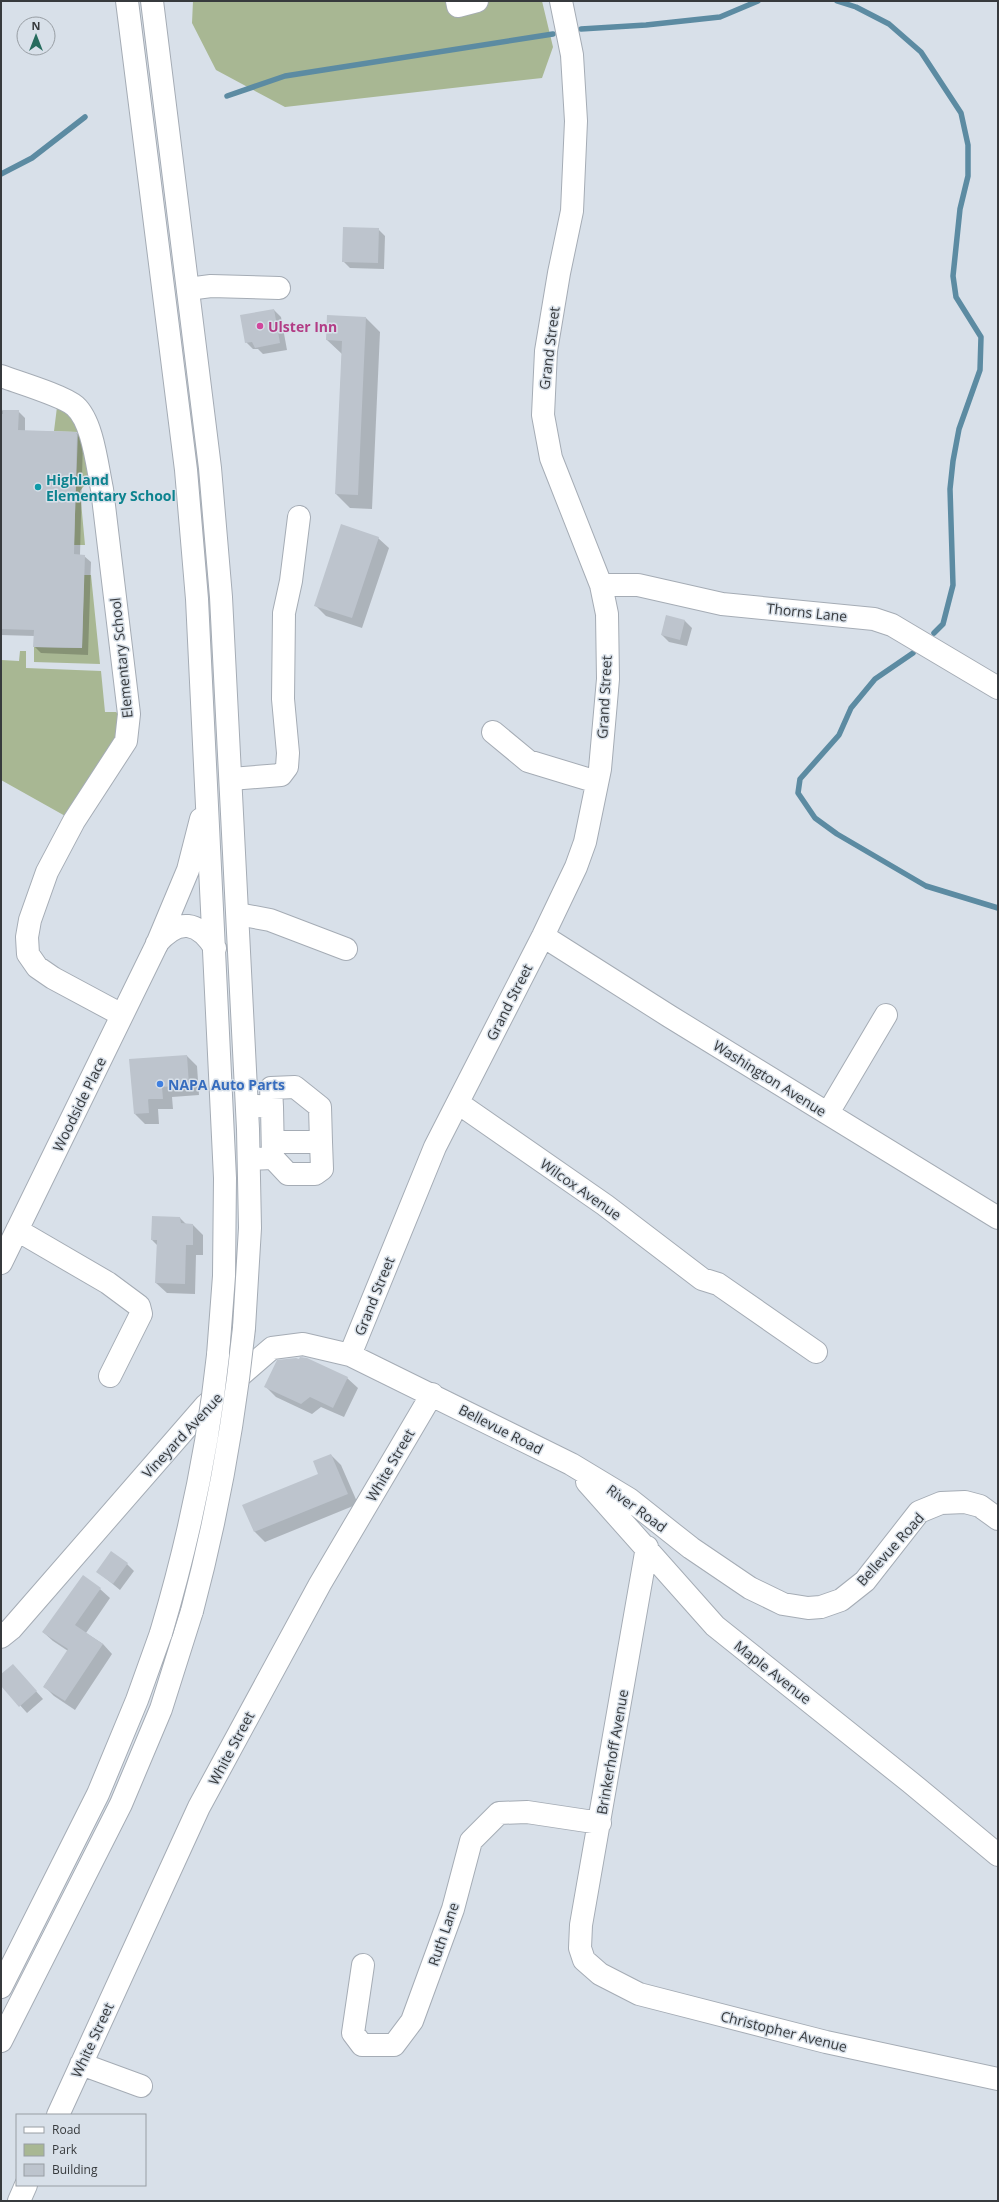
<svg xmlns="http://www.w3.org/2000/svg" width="999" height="2202" font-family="'Open Sans',sans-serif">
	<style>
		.green { fill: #a8b793 }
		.shadow { fill: #0003 }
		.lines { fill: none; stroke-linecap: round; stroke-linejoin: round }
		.stream { stroke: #5c8ba2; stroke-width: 5.5 }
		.building { fill: #bdc4cd }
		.minor-casing { stroke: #a5acb5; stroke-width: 24 }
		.highway-casing { stroke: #a5acb5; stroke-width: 24 }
		.minor { stroke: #fff; stroke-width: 22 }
		.highway { stroke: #fff; stroke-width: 22 }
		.highway-bridge-casing { stroke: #a5acb5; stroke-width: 24; stroke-linecap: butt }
		.highway-bridge { stroke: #fff; stroke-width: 22 }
		.hotel-dot { fill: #d1479c; stroke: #d8e0e9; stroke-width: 1.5 }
		.culture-dot { fill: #0f9aa8; stroke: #d8e0e9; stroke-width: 1.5 }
		.shop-dot { fill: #3f7fe0; stroke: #d8e0e9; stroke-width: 1.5 }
		.labels { text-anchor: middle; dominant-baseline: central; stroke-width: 3; stroke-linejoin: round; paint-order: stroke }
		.hotel-label { font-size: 14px; font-weight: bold; fill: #b23c85; stroke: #d8e0e9; text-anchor: start }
		.street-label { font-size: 14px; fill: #373a3d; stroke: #d8e0e9 }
		.culture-label { font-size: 14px; font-weight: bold; fill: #0d838f; stroke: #d8e0e9; text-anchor: start }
		.shop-label { font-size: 14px; font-weight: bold; fill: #366cbe; stroke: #d8e0e9; text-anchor: start }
	</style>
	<rect width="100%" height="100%" fill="#d8e0e9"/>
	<path class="green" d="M193,1H542L553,47L542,78L285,107L216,70L192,23Z
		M57,407C83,418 85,452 91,477L80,491L85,545H59L74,542L78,432L54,431Z
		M84,575H91L100,664L34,662V647L82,648Z
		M20,651H26V668L101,671L105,712H116C119,714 121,718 120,722C116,747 81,794 67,817L1,780V660L19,661Z"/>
	<path class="shadow" d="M378,229L385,236L384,269L350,268L343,261Z
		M274,310L281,317L287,350L263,354L258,349H253L246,342Z
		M366,318L380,332L372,509L350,508L336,494L342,354L327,340Z
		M1,408L3,411H18L25,418V431L76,432L83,439L80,555L84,556L91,562L88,655L41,653L34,646L35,636L1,635Z
		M378,538L389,548L362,628L326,616L315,605Z
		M666,617L685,621L692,628L687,646L669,642L662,635Z
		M187,1056L197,1066L199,1095L172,1097L173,1109H158L159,1124H145L135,1114Z
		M180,1218L186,1224L193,1225L203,1235V1255H196L195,1294L167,1293L156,1283L158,1246L152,1240Z
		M299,1360L347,1378L358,1388L344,1417L321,1407L312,1414L276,1397L266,1387Z
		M331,1455L341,1465L358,1504L265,1542L255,1532L244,1506L319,1475Z
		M127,1564L134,1571L120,1590L98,1572Z
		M100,1589L110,1598L86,1633L103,1644L112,1654L75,1710L54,1696L44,1686L68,1651L53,1641L43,1632Z
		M19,1672L43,1699L27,1713L1,1684V1675Z"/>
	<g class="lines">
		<path class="stream" d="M837,1L856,7L889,24L921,52L961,113L968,145V176L960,209L953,276L956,297L981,337L980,370L959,429L953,461L950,489L953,585L943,624L934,633
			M581,29L646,25L720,17L758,1
			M227,96L285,76L553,34
			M1,174L32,158L85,117
			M913,653L875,679L851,708L839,735L800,779L798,793L815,818L837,834L926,886L998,908"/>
	</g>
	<path class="building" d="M343,227L379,228L378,263L342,262Z
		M274,309L280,343L255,348L252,342L245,343L240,315Z
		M327,315L366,317L358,495L335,494L342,341L326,340Z
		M3,410H19L18,430L76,432L77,435L74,554L85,555L82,648L33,647L34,630L1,629V414H3Z
		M341,524L379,537L352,618L314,606Z
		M666,615L685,620L680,640L661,635Z
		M187,1055L189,1085L162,1087L163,1099H148L149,1113L134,1114L129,1059Z
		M152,1216L180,1217L181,1223L193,1224V1245H186L185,1284L155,1283L157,1240H151Z
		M300,1357L307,1358L348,1377L333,1408L310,1397L301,1404L264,1387L277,1360L296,1358L299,1359Z
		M331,1454L348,1494L254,1532L242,1505L318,1474L313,1461Z
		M111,1551L128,1563L113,1584L96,1572Z
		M83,1575L101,1588L75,1625L103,1644L65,1701L43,1687L68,1649L42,1632Z
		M13,1664L37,1691L19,1707L1,1686V1674Z"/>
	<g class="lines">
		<g class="minor-casing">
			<path id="minor" d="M457,1L458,6L477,1
				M188,289L211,286L279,288
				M1,376C17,382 64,396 75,406C93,422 97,466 102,489L129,714L126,741L74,821L47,872L30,920L27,937L28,954L37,967L53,978L122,1015
				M601,585H638L722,604L874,619L892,625L998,688
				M493,732L528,761L597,782
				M231,779L281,775L287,767L288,753L283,699L284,613L291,581L299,517
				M238,914L270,920L346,949
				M543,936L669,1016L998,1218
				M458,1103L605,1205L702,1279L718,1284L816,1352
				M272,1107L271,1088L295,1087L320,1107L321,1142H273
				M828,1113L886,1015
				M273,1158L288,1174H315L322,1169L321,1142
				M249,1159L273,1158L272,1107L257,1106
				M17,1230L108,1283L139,1306L141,1314L110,1376
				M1,1263L157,944
				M350,1355L435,1147L543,936L576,867L585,842L600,769L608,679L607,614L601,585L551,458L543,415L546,351L559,273L572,211L576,121L572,55L561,1
				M587,1482L715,1626L910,1782L998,1855
				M647,1547L581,1925L580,1948L584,1960L600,1974L639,1994L826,2042L998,2079
				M1,1637L11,1629L206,1405L272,1348L303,1344L350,1355L571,1464L629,1499L691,1548L750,1588L783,1604L808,1608L821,1607L841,1600L865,1581L919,1512L941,1503L965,1502L980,1506L998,1519
				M363,1965L353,2033L362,2045H394L412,2021L453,1909L471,1841L499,1813L527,1812L600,1823
				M81,2064L141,2086
				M58,2115L199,1807L320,1584L432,1394
				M19,2201L26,2185"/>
		</g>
		<g class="highway-casing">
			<path id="highway" d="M127,1L186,470L197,599L225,1178L224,1276L218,1355
				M152,1L210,468L221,597L248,1129L250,1228L244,1328
				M157,943C179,918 198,921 215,948
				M157,944L188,870L201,819
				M1,1987L98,1794L137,1700L161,1633
				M1,2041L121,1804L161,1709L192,1611"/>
		</g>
		<use href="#minor" class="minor"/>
		<use href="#highway" class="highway"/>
		<g class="highway-bridge-casing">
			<path id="highway-bridge" d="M192,1611C217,1517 234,1424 244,1328
				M161,1633C188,1542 208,1449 218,1355"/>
		</g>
		<use href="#highway-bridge" class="highway-bridge"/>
	</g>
	<circle class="hotel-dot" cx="260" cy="326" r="4"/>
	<circle class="culture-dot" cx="38" cy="487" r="4"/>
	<circle class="shop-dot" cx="160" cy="1084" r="4"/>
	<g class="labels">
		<g class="hotel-label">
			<text x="268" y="326">Ulster Inn</text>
		</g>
		<g class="street-label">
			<text transform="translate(549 348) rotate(-83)">Grand Street</text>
			<text transform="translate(807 612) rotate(6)">Thorns Lane</text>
			<text transform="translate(121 658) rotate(-96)">Elementary School</text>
			<text transform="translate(604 697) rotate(-87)">Grand Street</text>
			<text transform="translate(509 1002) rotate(-63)">Grand Street</text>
			<text transform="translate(770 1078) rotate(32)">Washington Avenue</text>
			<text transform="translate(79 1104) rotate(-64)">Woodside Place</text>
			<text transform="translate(581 1189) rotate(35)">Wilcox Avenue</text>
			<text transform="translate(374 1296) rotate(-68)">Grand Street</text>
			<text transform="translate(501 1429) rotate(27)">Bellevue Road</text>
			<text transform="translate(182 1435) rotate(-47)">Vineyard Avenue</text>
			<text transform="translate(390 1465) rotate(-60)">White Street</text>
			<text transform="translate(637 1508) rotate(36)">River Road</text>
			<text transform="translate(890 1549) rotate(-48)">Bellevue Road</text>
			<text transform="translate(773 1672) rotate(38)">Maple Avenue</text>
			<text transform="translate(231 1748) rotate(-62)">White Street</text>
			<text transform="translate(612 1752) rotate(-80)">Brinkerhoff Avenue</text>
			<text transform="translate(443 1934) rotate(-71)">Ruth Lane</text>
			<text transform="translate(784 2031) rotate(14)">Christopher Avenue</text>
			<text transform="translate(92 2040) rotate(-65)">White Street</text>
		</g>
		<g class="culture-label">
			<text x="46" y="479">Highland<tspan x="46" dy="16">Elementary School</tspan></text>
		</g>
		<g class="shop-label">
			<text x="168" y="1084">NAPA Auto Parts</text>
		</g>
	</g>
	<rect width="999" height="2202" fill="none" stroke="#373a3d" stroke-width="4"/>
	<rect x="16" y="2114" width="130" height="72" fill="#d8e0e9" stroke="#989ea4"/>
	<rect x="24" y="2127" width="20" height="6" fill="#ffffff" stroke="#989ea4"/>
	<text x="52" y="2134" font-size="12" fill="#373a3d">Road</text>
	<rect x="24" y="2144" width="20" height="12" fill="#a8b793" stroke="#989ea4"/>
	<text x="52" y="2154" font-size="12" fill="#373a3d">Park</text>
	<rect x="24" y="2164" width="20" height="12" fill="#bdc4cd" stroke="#989ea4"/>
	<text x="52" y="2174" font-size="12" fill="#373a3d">Building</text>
	<g transform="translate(36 36)"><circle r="19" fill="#d8e0e9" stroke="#989ea4"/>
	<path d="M0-3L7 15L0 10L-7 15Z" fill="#276c5e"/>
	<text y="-6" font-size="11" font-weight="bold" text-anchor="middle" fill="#373a3d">N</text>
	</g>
</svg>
